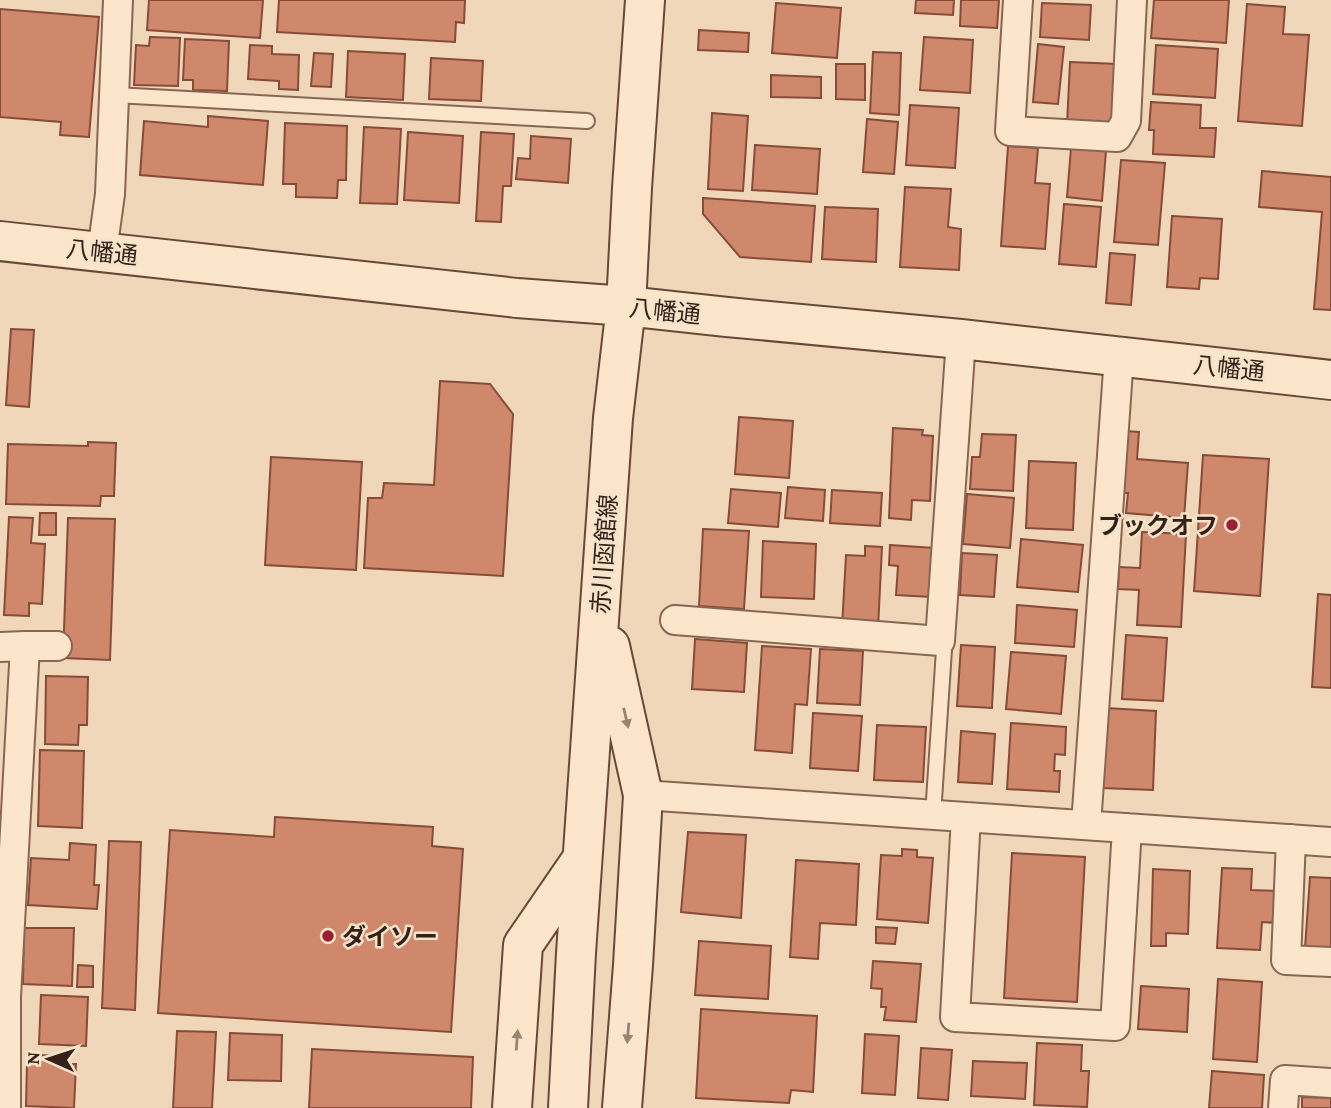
<svg xmlns="http://www.w3.org/2000/svg" width="1331" height="1108" font-family="'Crimson Pro','Noto Sans JP',serif">
	<style>
		.building { fill: #d0886c; stroke: #874c38; stroke-width: 2 }
		.lines { fill: none; stroke-linecap: round; stroke-linejoin: round }
		.lane-casing { stroke: #876753; stroke-width: 18 }
		.street-casing { stroke: #876753; stroke-width: 32 }
		.secondary-casing { stroke: #684837; stroke-width: 42 }
		.lane { stroke: #fbe6cc; stroke-width: 14 }
		.street { stroke: #fbe6cc; stroke-width: 28 }
		.secondary { stroke: #fbe6cc; stroke-width: 38 }
		.oneway { fill: #988472 }
		.poi-dot { fill: #982032; stroke: #f7e3c9; stroke-width: 2.5 }
		.labels { text-anchor: middle; dominant-baseline: central; stroke-width: 5; stroke-linejoin: round; paint-order: stroke }
		.street-label { font-size: 24px; fill: #342219; stroke: #f7e3c9 }
		.poi-label { font-size: 24px; font-weight: bold; fill: #342219; stroke: #f7e3c9; text-anchor: end }
	</style>
	<rect width="100%" height="100%" fill="#f0d7b9"/>
	<path class="building" d="M149,0H263L260,38L147,30Z
		M279,0H465L464,23L456,22L455,42L277,32Z
		M916,0H954L953,15L915,13Z
		M961,0H999L997,28L960,26Z
		M1154,0H1229L1226,43L1151,38Z
		M776,3L841,8L837,58L772,53Z
		M1042,3L1091,5L1089,40L1040,37Z
		M1247,4L1285,7L1283,34L1309,35L1302,126L1238,121Z
		M0,9L99,17L89,137L60,135L61,122L0,117Z
		M699,30L749,33L748,52L698,50Z
		M150,37L180,38L178,86L134,85L136,45L149,46Z
		M924,37L973,40L970,93L920,90Z
		M185,39L229,41L227,91L193,90V80H183Z
		M1038,44L1064,47L1058,104L1033,102Z
		M250,45L272,46V54L299,55L298,90L279,89V81L248,79Z
		M1156,45L1218,49L1215,98L1153,94Z
		M348,51L405,54L403,100L346,97Z
		M873,52L901,53L899,115L870,113Z
		M314,53L333,54L331,87L311,86Z
		M431,58L483,61L481,101L429,99Z
		M1070,62L1118,64L1114,128L1067,125Z
		M836,64H865V100L836,99Z
		M771,75L821,77V98L771,97Z
		M1151,102L1201,105L1200,128H1216L1214,157L1153,154L1154,130H1149Z
		M910,105L959,108L955,168L906,165Z
		M712,113L748,116L743,191L708,189Z
		M208,116L268,121L263,185L140,175L144,121L208,127Z
		M867,119L898,122L894,174L863,172Z
		M285,123L347,126L346,180H338L337,198L296,197V184H283Z
		M364,127L401,129L397,204L360,203Z
		M408,132L463,136L459,203L404,200Z
		M481,132L514,134L511,186H503L501,222L476,221Z
		M531,136L571,139L568,183L516,179L518,158L530,159Z
		M755,145L820,149L817,194L752,190Z
		M1008,146L1038,148L1035,183L1050,184L1045,249L1001,246Z
		M1071,148L1106,151L1102,201L1067,197Z
		M1121,160L1165,163L1158,245L1114,242Z
		M1262,171L1331,177V310L1314,309L1322,212L1259,207Z
		M905,187L951,189L948,227L961,229L959,270L900,267Z
		M703,198L815,206L811,262L740,257L703,214Z
		M1064,204L1101,207L1096,267L1059,264Z
		M825,207L878,209L876,262L822,259Z
		M1172,216L1222,219L1218,279L1200,278L1199,289L1167,287Z
		M1110,253L1135,255L1131,305L1106,303Z
		M11,329L34,330L29,407L6,405Z
		M440,381L490,384L513,414L503,576L364,568L368,498H382L384,483L434,485Z
		M739,417L793,421L789,478L735,474Z
		M893,428L923,430L922,435L933,436L930,501L912,500L911,520L889,518Z
		M1125,431L1139,432L1137,459L1188,463L1184,518L1126,513L1128,493H1120Z
		M982,434L1016,435L1013,491L970,489L972,457H980Z
		M88,442L116,443L114,496H101L100,506L6,504L8,444L88,446Z
		M1203,455L1269,459L1260,596L1194,591Z
		M271,457L362,462L356,570L265,565Z
		M1029,461L1076,463L1073,530L1026,528Z
		M788,487L825,490L823,521L785,518Z
		M731,489L781,493L778,527L728,523Z
		M832,490L882,493L880,526L830,523Z
		M967,494L1014,498L1010,548L963,544Z
		M40,513H56V535H39Z
		M9,517L33,518L31,543L45,544L42,604L29,603V616L4,615Z
		M68,518L115,519L110,660L63,658Z
		M703,529L749,531L744,609L699,606Z
		M1142,532L1186,534L1181,627L1137,625L1139,590L1118,589L1119,567L1140,568Z
		M1021,539L1083,545L1078,592L1017,587Z
		M763,541L816,544L814,599L761,597Z
		M890,545L934,548L931,597L896,595L898,566L889,565Z
		M865,546L882,547L878,629L842,627L846,555L865,556Z
		M962,553L997,555L994,597L960,595Z
		M1318,594L1331,595V688L1312,687Z
		M1017,605L1077,610L1074,647L1015,643Z
		M1126,635L1167,638L1163,701L1122,699Z
		M695,639L747,643L744,692L692,689Z
		M961,645L995,647L992,708L957,706Z
		M762,646L811,649L807,705L795,704L792,753L755,750Z
		M820,649L863,651L860,705L817,703Z
		M1011,652L1066,656L1061,714L1006,709Z
		M46,676L88,677L87,725H79L78,745L45,744Z
		M1106,708L1156,711L1153,790L1102,788Z
		M813,713L862,716L858,771L810,768Z
		M1011,723L1066,727L1065,755L1055,754L1054,771H1060L1059,792L1007,789Z
		M877,725L926,727L923,782L874,780Z
		M961,731L995,734L992,784L958,782Z
		M40,750L84,751L82,828L38,826Z
		M275,817L433,827L432,846L463,849L451,1032L158,1013L170,830L274,837Z
		M688,832L746,835L741,918L681,912Z
		M109,841L141,842L135,1010L102,1008Z
		M70,843L96,845L94,885H99L97,909L28,905L31,858L69,860Z
		M902,849L917,850V857L933,858L928,923L877,919L881,855L902,856Z
		M1012,853L1085,857L1077,1002L1004,998Z
		M796,860L859,864L856,925L820,923L818,959L790,957Z
		M1222,868L1252,869L1251,890L1280,891L1278,923L1262,922L1260,950L1217,948Z
		M1153,869L1190,871L1188,934L1166,933V946H1151Z
		M1310,877L1331,878V950L1305,948Z
		M876,927L897,928L895,944L876,943Z
		M24,928H74L72,986L23,984Z
		M699,941L771,946L768,999L695,995Z
		M873,961L921,964L916,1022L884,1020L886,1007H881L882,989L871,988Z
		M78,965L93,966V987H77Z
		M1218,979L1262,982L1257,1062L1213,1059Z
		M1141,986L1189,989L1187,1032L1138,1029Z
		M41,995L88,997L86,1046L39,1044Z
		M701,1009L817,1016L813,1092L791,1090L789,1103L696,1098Z
		M177,1031L216,1032L212,1108H173Z
		M230,1033L282,1035L281,1081L228,1080Z
		M865,1034L899,1036L895,1095L862,1093Z
		M1037,1043L1082,1045L1081,1071H1089L1087,1107L1034,1105Z
		M921,1048L952,1050L948,1100L918,1098Z
		M312,1049L473,1057L471,1108H309Z
		M36,1055L63,1056L62,1064H76L74,1108L26,1106L27,1062L36,1063Z
		M973,1061L1027,1063L1025,1099L971,1096Z
		M1212,1071L1264,1075L1262,1108H1209Z
		M1302,1097L1331,1098V1108H1302Z"/>
	<g class="lines">
		<g class="lane-casing">
			<path id="lane" d="M115,95L587,121
				M933,815L944,650L940,641"/>
		</g>
		<g class="street-casing">
			<path id="street" d="M1018,0L1010,131L1117,137L1126,121L1132,0
				M102,252L110,194L118,0
				M675,620L940,641L961,339
				M25,646H57
				M0,647L25,646L6,997V1108
				M643,795L1331,842
				M966,817L955,1017L1115,1026L1127,828
				M1086,825L1119,356
				M1291,839L1286,960L1331,962
				M1283,1108L1285,1080L1331,1083"/>
		</g>
		<g class="secondary-casing">
			<path id="secondary" d="M0,241L517,298L626,306L727,317L961,339L1331,380
				M610,646L643,795L633,965L622,1108
				M512,1108L523,945L582,859
				M568,1108L576,953L613,418L626,306L632,188L645,0"/>
		</g>
		<use href="#lane" class="lane"/>
		<use href="#street" class="street"/>
		<use href="#secondary" class="secondary"/>
	</g>
	<defs><path id="oneway-solid" d="M-6-.8H1V-3.2L6.5 0L1 3.2V.8H-6Z" transform="scale(1.75)"/></defs>
	<g class="oneway">
		<use href="#oneway-solid" transform="translate(626 718) rotate(77)"/>
		<use href="#oneway-solid" transform="translate(628 1033) rotate(95)"/>
		<use href="#oneway-solid" transform="translate(517 1040) rotate(-86)"/>
	</g>
	<g class="poi-dot">
		<circle cx="1232" cy="525" r="7"/>
		<circle cx="328" cy="936" r="7"/>
	</g>
	<g class="labels">
		<g class="street-label">
			<text transform="translate(102 252) rotate(6)">八幡通</text>
			<text transform="translate(665 311) rotate(6)">八幡通</text>
			<text transform="translate(1229 368) rotate(6)">八幡通</text>
			<text transform="translate(604 554) rotate(-86)">赤川函館線</text>
		</g>
		<g class="poi-label">
			<text x="1218" y="525">ブックオフ</text>
			<text x="342" y="936" text-anchor="start">ダイソー</text>
		</g>
	</g>
	<g transform="translate(49 1059) rotate(273)" stroke="#f7e3c9" stroke-width="5" paint-order="stroke">
	<path d="M0-5L12 26L0 18L-12 26Z" fill="#342219"/>
	<text y="-10" font-size="19" font-weight="bold" text-anchor="middle" fill="#342219">N</text>
	</g>
</svg>
